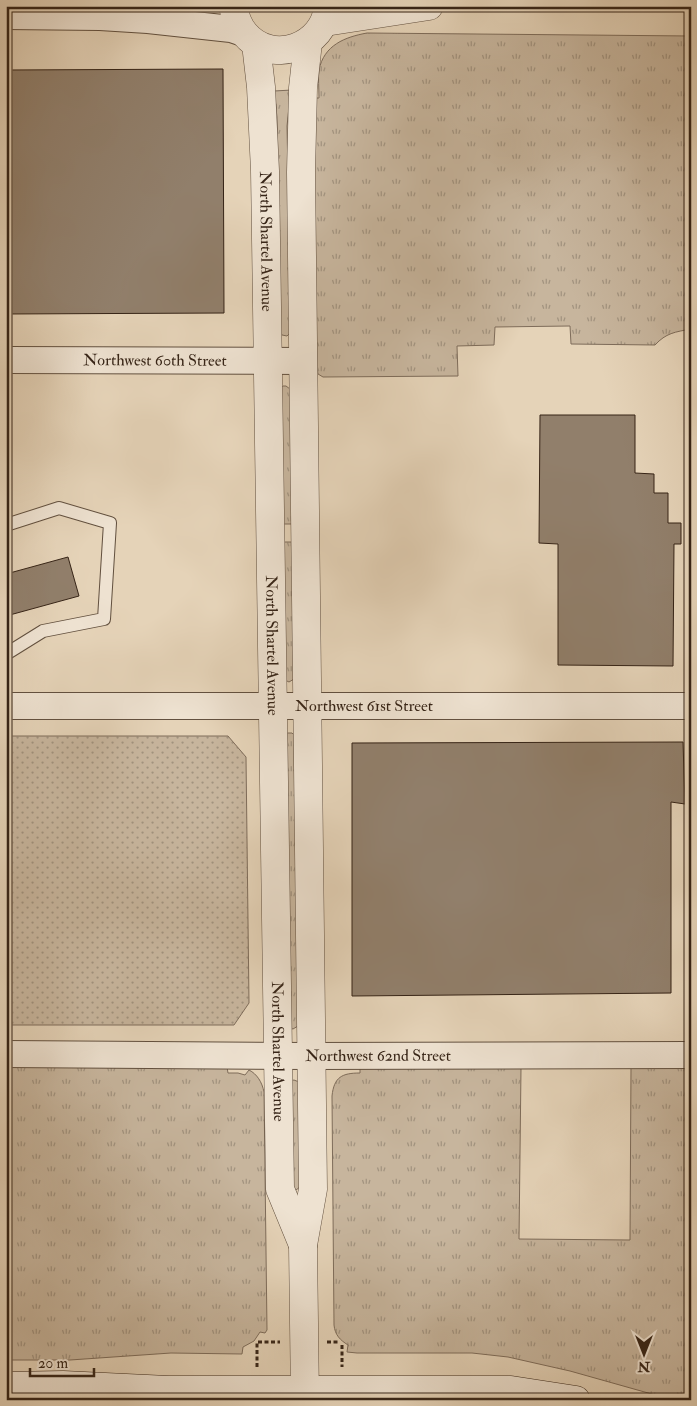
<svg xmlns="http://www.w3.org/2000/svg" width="697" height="1406" font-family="'IM FELL Double Pica',serif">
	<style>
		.grass { fill: url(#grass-tufts); stroke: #7e6c5a }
		.garden { fill: url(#garden-dots); stroke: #7e6c5a }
		.building { fill: #917f6b; stroke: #362417 }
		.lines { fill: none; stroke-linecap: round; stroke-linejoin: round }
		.service-casing { stroke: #62503f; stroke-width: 14 }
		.minor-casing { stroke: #62503f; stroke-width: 28 }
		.tertiary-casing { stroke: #62503f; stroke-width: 29 }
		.secondary-casing { stroke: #362417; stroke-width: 29 }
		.path { stroke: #362417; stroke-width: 3; stroke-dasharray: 4 2.5; stroke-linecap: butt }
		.service { stroke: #eee2d1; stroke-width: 12 }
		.minor { stroke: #eee2d1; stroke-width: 26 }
		.tertiary { stroke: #eee2d1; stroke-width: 28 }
		.secondary { stroke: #eee2d1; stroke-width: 28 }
		.labels { text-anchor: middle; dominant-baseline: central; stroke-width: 4.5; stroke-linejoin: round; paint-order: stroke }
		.street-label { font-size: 16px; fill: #362417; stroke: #eee2d1 }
	</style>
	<defs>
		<pattern id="grass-tufts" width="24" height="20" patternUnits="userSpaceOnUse" patternTransform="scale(1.25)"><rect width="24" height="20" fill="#c7b59d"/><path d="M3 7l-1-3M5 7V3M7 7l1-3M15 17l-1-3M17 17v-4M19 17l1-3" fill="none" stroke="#a2937f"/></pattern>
		<pattern id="garden-dots" width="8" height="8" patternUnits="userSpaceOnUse" patternTransform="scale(1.25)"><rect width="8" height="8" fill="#c7b59d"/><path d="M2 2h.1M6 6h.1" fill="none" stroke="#a2937f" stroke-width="1.8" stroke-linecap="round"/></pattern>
	</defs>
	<rect width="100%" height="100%" fill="#e5d3b8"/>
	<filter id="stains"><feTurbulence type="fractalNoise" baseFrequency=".004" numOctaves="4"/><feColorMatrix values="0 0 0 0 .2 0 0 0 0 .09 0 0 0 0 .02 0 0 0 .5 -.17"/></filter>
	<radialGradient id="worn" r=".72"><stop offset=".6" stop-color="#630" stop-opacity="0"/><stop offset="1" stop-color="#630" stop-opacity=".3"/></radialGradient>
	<path class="grass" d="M367,33L691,36V329C675,332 666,333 655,345L571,344L570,326L495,327L494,345L457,346L458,376L323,377L318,374L317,368L312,98H319C319,89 318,78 319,70C324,45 345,37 367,33Z
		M292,90L289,107L287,126L291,329L290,333L287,336L282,335L280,331L277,117L274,91Z
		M283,386H286L290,389L293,524H282L280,389Z
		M283,542H293L294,679L289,682L285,680Z
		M287,733H292L294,735V738L298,1026L293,1029L290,1028Z
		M6,1067H227L228,1073H238L245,1075L249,1070C257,1074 262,1082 264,1092L267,1330L265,1333L260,1332L254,1341L243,1347L242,1354L171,1353L70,1360H6Z
		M360,1067L521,1068L519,1239L630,1240L631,1067H691V1400H673L570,1371L508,1357L472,1353H357L347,1352L348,1345C340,1340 335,1335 334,1325L332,1096C334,1077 342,1073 360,1073Z
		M294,1080L299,1082L300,1187L296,1190L292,1188L290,1081Z"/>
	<path class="garden" d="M6,736H228L246,757L249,1003L234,1025H6Z"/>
	<path class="building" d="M223,69L224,313L6,314V70Z
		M540,415H635V473L654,474V493H668V523H681V544H674L673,666L558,665V544L539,543Z
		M68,557L79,596L6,616V574Z
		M683,742L685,804L671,802V993L352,996V743Z"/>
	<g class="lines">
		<g class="service-casing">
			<path id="service" d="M6,525L59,508L110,523L104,619L43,631L6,654"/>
		</g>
		<g class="minor-casing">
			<g id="minor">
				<path d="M6,16L100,17L148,20L231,29L243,33"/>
				<path id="s1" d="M6,360L303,361"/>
				<path id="s2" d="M6,706H691"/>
				<path id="s3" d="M6,1054L311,1056L691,1055"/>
			</g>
		</g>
		<g class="tertiary-casing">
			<g id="tertiary">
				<path d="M233,6C235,17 238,26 245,34C272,66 325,47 328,6"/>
				<path d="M325,22L429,6"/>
				<path id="s4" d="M256,44L261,87L265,171L280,1189L303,1245"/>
				<path d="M305,1400L303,1245L313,1189L301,172L303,88L308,42"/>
			</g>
		</g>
		<g class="secondary-casing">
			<path id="secondary" d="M6,1386L63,1385L168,1390H511L576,1400"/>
		</g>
		<path class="path" d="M327,1342H339
			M342,1345V1367
			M257,1367V1342H280"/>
		<use href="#service" class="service"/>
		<use href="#minor" class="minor"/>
		<use href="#tertiary" class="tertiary"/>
		<use href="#secondary" class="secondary"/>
	</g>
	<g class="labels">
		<g class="street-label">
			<text stroke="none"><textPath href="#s4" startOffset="198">North Shartel Avenue</textPath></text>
			<text stroke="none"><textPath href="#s1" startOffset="149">Northwest 60th Street</textPath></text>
			<text stroke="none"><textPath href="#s4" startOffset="602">North Shartel Avenue</textPath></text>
			<text stroke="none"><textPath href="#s2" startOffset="358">Northwest 61st Street</textPath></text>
			<text stroke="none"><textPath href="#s4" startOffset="1008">North Shartel Avenue</textPath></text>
			<text stroke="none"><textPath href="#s3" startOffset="372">Northwest 62nd Street</textPath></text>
		</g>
	</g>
	<rect width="697" height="1406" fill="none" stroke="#e5d3b8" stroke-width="25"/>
	<rect x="8" y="8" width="682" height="1391" fill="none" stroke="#362417" stroke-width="2.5"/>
	<rect x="12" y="12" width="672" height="1381" fill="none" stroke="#362417"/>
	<g transform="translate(644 1354) rotate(180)" stroke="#eee2d1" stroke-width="4" paint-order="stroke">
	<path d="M0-4L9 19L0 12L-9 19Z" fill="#362417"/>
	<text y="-8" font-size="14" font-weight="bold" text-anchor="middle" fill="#362417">N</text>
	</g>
	<path d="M30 1368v8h64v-8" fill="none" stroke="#362417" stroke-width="2.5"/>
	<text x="38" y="1368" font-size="15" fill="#362417" stroke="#eee2d1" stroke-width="4" paint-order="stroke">20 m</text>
	<rect width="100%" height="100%" filter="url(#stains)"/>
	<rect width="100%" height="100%" fill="url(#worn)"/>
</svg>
